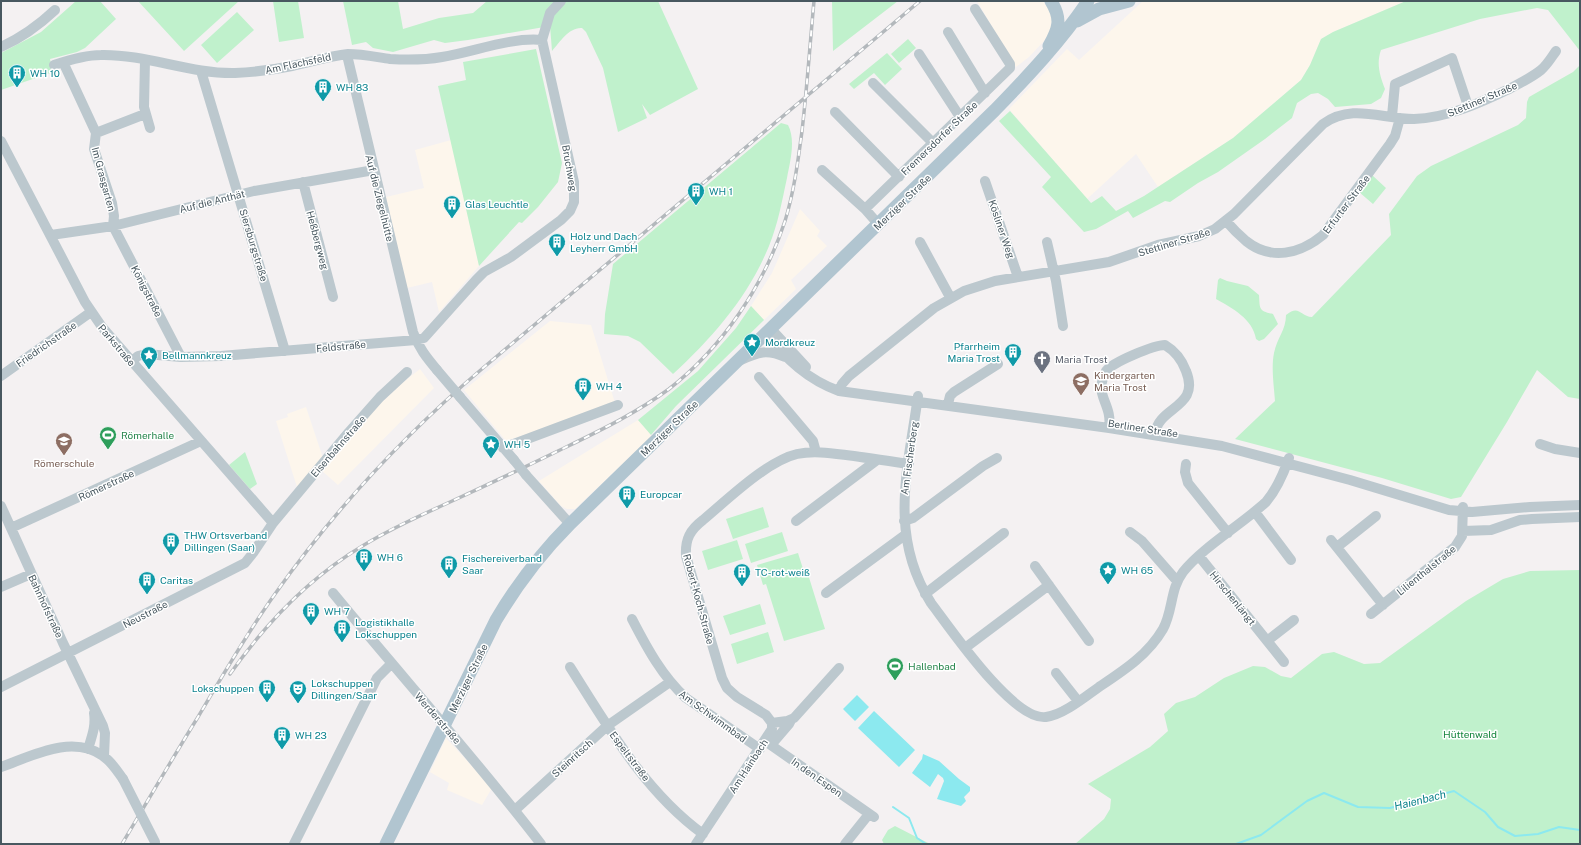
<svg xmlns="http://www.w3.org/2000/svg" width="1581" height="845" font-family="'Public Sans',sans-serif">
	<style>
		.commercial { fill: #fdf6ec }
		.green { fill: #c0f1cc }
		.water { fill: #8ce9ef }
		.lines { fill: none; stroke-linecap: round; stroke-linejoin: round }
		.stream { stroke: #8ce9ef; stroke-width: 2 }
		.minor { stroke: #bcc8ce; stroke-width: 10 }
		.major { stroke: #b1c5d0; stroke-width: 13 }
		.rail-casing { stroke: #b3b8bc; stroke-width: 3.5 }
		.rail { stroke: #fff; stroke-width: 2; stroke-dasharray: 6; stroke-linecap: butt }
		.minor-bridge { stroke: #bcc8ce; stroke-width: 10 }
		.labels { text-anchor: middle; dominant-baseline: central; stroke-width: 3; stroke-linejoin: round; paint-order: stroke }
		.street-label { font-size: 10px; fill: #485860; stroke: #fff }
		.culture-label { font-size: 10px; fill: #0d838f; stroke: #fff; text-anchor: start }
		.worship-label { font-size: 10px; fill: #5b616d; stroke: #fff; text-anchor: start }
		.education-label { font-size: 10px; fill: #785e54; stroke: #fff; text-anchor: start }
		.leisure-label { font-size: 10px; fill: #27864d; stroke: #fff; text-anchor: start }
		.park-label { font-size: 10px; fill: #15853d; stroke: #fff }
		.water-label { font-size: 11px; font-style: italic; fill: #0b828a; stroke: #fff }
	</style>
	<rect width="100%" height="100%" fill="#f4f1f2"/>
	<path class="commercial" d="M977,1H1043L1051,13L1052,21L1051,29L1044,41L1029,57L1016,67Z
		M1143,1H1406L1333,32L1321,39L1310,65L1301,80L1233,138L1158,187L1136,154L1087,199L1009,109L1067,49L1079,60Z
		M451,140L479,266L439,312L432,282L407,288L386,197L424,188L415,150Z
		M800,209L820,231L817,236L827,246L791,280L796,289L764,320L751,306L772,273Z
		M550,321L591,325L615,403L586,415L506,441L464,390Z
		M420,369L434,388L338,485L321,470L375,409L401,384Z
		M306,407L323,458L297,487L276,421L288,417L287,414Z
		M638,420L652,436L575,509H567L561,506L539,481Z
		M446,738L492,788L482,805L447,790L449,783L430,772Z"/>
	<path class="green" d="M76,1H100L116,19L85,48L77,52L50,59L53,72L1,90V53L41,32Z
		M138,1H239L184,51Z
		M273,1H298L304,38L279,42Z
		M343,1H398L403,29L439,18L473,13L487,1H658L698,89L650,115L642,104L647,118L618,132L603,68L586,32L582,28C569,27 560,42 552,51L550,26L468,40L445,43L434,40L393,52L373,48L366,42L352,45Z
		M832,1H898L833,51Z
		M1406,1H1580V51L1548,10L1537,8L1480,19L1381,50C1376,64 1380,76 1385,89L1381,98L1371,104L1335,107L1328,99L1318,93L1311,94L1297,103L1292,118L1265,139L1218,172L1198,183L1170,202L1165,201L1133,218L1128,211L1096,229L1084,232L1042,187L1051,177L999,121L1010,111L1091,203L1102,196L1116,211L1144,196L1233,138L1301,80L1310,65L1321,39L1333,32Z
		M237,12L254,30L217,63L201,45Z
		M908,39L916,48L899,63L891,54Z
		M536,49L562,163L558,182L538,207L522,223L519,222L479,266L438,86L466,80L463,62Z
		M887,53L902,69L885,85L874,73L854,89L849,84Z
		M1580,65V399L1568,397L1537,370L1507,422L1461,497L1451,499L1382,478L1235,439L1275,401C1274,387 1271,367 1274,353C1277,338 1286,330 1286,315C1299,304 1300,316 1312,317L1391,235L1389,214L1417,176L1431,166L1518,125L1526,118L1527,102L1529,97L1573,72Z
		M781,123L788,125C796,140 790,162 787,178C782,201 778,224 769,246C748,297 713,337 673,374L640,342L628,336L604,334L605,314L613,264Z
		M1372,175L1386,188L1373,204L1359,192Z
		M1220,278L1227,281L1248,286L1259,295C1260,308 1258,311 1273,314L1278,324L1264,339L1259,341L1256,339C1253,319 1232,308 1216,299L1218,280Z
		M751,306L764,320L676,406L651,435L638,420L698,371L736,328Z
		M245,452L257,484L250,489L229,465Z
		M763,507L769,527L733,539L726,519Z
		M782,532L788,551L751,563L745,544Z
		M737,540L743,559L708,570L702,551Z
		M798,553L804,572L807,571L825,629L784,641L766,584L763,585L757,565Z
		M1580,570V844H1075L1104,819L1110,809L1111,799L1088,784L1150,747L1168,731L1164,714L1176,703L1195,697L1224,678L1253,666L1265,667L1281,676L1291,678L1322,654L1334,652L1364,664L1380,663L1466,601L1503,579L1530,571Z
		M760,604L766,624L730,635L723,616Z
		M768,632L774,652L737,664L731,644Z
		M895,826L930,844H884L882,840L888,830Z"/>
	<path class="water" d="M857,695L869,707L855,721L843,709Z
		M874,711L915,750L899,767L858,728Z
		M923,754L939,761L959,779L970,787V791L964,797L966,801L961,806L937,799L944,781L943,778L938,774L930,787L912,773L922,759Z"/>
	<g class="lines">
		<path class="stream" d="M893,807L909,818L917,838L926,844
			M1236,844L1261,835L1307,801L1324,793L1358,807L1390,808L1454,791L1485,812L1498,827L1515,836L1538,834L1559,827L1580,830"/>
		<path class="minor" d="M948,32L985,93
			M1,47C23,37 38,26 55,10
			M919,54L960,117
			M347,55L413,332C418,347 427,358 437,370
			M145,60L144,107L150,128
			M63,62L96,133L94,149L112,203L114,216L113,226L181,357
			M54,65C69,60 85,55 101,55C146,54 190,74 235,73C255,72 273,70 292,66C311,62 329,56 348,54C362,54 376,57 390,59C407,60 425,60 442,57C474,52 510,37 542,40
			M201,71L285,351
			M873,83L934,144
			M835,112L899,177
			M1392,116L1395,84L1452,58L1468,106
			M96,133L145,114
			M1,141L85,302L102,327L273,523
			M822,170L865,209L879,225
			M985,181L1018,277
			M303,182L333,297
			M865,209L1010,68V64L975,9
			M1226,221C1232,228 1239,235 1246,241C1271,261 1300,254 1323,235L1390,144L1395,136L1400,118
			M51,235L113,226L254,191L374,170
			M920,242L950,297
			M1047,242L1056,281L1063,326
			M771,329L806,367
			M766,334C786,359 808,380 839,391L1109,428L1222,446L1350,480L1449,510L1472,512L1530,507L1580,505
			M741,360C758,352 767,349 785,357
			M131,362L138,356L146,354L181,357L221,356L416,340L424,338L476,280L484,272L511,257L561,220L570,211L574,202V182L542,40L550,13L561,1
			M1,376L91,312
			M759,377L813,441L816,452
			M839,391L842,384L849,376L934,308L964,291L995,281L1109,262L1158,245L1199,236L1215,229L1234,214L1323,124C1352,103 1381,119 1414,119C1447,118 1480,103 1509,89C1520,83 1531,78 1541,70C1547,65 1551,58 1556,51
			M918,396C908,469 888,535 931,603C950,628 1013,721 1046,717C1063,715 1085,697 1099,687C1123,671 1148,655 1163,629C1173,611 1170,589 1183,572C1203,547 1241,525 1266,502C1277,489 1283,475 1289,458
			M460,397L514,460
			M948,404L950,396L954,392L998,364
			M1109,428C1112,409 1101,400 1101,386C1102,381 1104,375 1106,371C1113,362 1154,345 1165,345C1175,351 1182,360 1186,371C1201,408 1158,406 1155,434
			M1540,444L1555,449L1580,453
			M503,448L618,405
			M1186,464L1185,472L1188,483L1228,533
			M526,475L570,524
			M1,506L63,643L103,726L105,733L104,756
			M1255,512L1291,560
			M796,521L877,460
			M904,521L913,518L983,466L997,458
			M11,528L201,441
			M1463,531L1491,530L1520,520L1532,519L1580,517
			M1130,532L1142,541L1177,581
			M1331,540L1383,605
			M1337,547L1376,516
			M1199,556L1284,662
			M1035,566L1089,641
			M1,587L31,574
			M333,593C402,677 475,758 541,844
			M826,593L905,535
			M925,594L1004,533
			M1371,614L1455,547L1462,536L1463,507
			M632,619C647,648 662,676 686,698L760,749
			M1267,641L1294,620
			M965,648L1049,585
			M570,667C608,727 645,792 703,834
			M1056,673L1078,701
			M1,687L245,563L253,553L273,523L349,432L380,397L407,372
			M772,723L787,721L794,718L839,668
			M765,741L874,817
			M771,745L789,724L791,720
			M88,749C92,736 96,726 94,713
			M1,767C32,756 72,734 103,756C112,762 117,771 123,779
			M515,810L607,726L670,682
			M294,844L377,678L391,664
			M696,844L772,729V723L766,715L737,697L727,688L722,678L686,556C685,539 690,530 703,520C727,500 767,461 797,454C816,450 836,454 854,456C873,459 891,461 909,464
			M845,844L869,814"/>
		<path class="major" d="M1077,21L1099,9L1129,1
			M1049,46C1059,28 1062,19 1051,1
			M386,844L496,620C518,583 540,554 570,524L995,110C1029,75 1061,41 1088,1"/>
		<g class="rail-casing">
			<path id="rail" d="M230,674C266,623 310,577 364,545C392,528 421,515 450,502C487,485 523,468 560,450C597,432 635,414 669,389C723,347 764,285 785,221C794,192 798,161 802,131C807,88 810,44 814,1
				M122,844C147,802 172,759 198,717C223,675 247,633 275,594C335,509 404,435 483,368L920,1"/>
		</g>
		<use href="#rail" class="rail"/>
		<path class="minor-bridge" d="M437,370L460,397
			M514,460L526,475
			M123,779L155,842"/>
	</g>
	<defs>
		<g id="building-pin" transform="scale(0.9)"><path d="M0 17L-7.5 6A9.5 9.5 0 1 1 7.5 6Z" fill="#0f9aa8" stroke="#fff"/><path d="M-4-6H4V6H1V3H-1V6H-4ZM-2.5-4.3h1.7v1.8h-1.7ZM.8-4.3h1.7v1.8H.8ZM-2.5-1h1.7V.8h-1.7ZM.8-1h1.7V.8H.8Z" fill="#fff"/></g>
		<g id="sight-pin" transform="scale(0.9)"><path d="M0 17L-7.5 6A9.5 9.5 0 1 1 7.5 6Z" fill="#0f9aa8" stroke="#fff"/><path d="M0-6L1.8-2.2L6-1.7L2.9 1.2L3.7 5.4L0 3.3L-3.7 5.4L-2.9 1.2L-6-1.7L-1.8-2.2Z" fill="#fff"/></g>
		<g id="church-pin" transform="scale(0.9)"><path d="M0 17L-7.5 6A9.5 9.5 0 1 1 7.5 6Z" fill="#6b7280" stroke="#fff"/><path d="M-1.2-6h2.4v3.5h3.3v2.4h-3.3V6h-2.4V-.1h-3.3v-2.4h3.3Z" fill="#fff"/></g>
		<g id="school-pin" transform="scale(0.9)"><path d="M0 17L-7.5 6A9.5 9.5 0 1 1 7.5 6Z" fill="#8d6e63" stroke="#fff"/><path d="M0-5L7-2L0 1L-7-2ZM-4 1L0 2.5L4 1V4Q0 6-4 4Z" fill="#fff"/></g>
		<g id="stadium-pin" transform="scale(0.9)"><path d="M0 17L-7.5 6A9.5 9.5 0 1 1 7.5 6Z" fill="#2e9e5b" stroke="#fff"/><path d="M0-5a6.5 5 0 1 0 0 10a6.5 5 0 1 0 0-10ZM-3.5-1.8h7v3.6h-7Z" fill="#fff"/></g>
		<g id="theatre-pin" transform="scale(0.9)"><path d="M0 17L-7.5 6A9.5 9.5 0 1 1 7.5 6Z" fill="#0f9aa8" stroke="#fff"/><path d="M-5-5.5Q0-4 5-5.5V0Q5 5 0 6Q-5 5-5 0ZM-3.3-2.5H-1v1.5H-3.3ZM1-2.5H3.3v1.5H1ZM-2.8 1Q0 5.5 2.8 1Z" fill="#fff"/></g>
	</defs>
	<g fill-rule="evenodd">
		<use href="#building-pin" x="17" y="73"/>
		<use href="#building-pin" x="323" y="87"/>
		<use href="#building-pin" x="696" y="191"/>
		<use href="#building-pin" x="452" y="204"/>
		<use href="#building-pin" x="557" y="242"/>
		<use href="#sight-pin" x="752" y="342"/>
		<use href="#building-pin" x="1013" y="352"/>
		<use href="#sight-pin" x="149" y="355"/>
		<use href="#church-pin" x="1042" y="359"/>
		<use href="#school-pin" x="1081" y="381"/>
		<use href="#building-pin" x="583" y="386"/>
		<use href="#stadium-pin" x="108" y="435"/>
		<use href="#school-pin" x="64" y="441"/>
		<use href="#sight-pin" x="491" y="444"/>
		<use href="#building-pin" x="627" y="494"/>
		<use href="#building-pin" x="171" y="541"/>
		<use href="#building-pin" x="364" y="557"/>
		<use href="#building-pin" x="449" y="564"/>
		<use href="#sight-pin" x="1108" y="570"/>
		<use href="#building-pin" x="742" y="572"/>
		<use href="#building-pin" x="147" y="580"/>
		<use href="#building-pin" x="311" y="611"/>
		<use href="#building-pin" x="342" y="628"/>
		<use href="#stadium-pin" x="895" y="666"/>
		<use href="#building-pin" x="267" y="688"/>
		<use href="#theatre-pin" x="298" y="689"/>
		<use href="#building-pin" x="282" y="735"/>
	</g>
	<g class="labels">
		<g class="street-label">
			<text transform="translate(298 63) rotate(-12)">Am Flachsfeld</text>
			<text transform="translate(1482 99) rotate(-23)">Stettiner Straße</text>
			<text transform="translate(939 138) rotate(-44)">Fremersdorfer Straße</text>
			<text transform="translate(570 168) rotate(80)">Bruchweg</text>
			<text transform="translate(104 179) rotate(75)">Im Grasgarten</text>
			<text transform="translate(380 198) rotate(76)">Auf die Ziegelhütte</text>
			<text transform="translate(212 201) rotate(-14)">Auf die Anthät</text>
			<text transform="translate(902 202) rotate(-44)">Merziger Straße</text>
			<text transform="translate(1346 204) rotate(-53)">Erfurter Straße</text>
			<text transform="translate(1002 229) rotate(71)">Kösliner Weg</text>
			<text transform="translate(318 240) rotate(75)">Heßbergweg</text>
			<text transform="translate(1174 242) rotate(-17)">Stettiner Straße</text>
			<text transform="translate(254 245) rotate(73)">Siersburgstraße</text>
			<text transform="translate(147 291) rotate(63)">Königstraße</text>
			<text transform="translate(46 344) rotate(-35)">Friedrichstraße</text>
			<text transform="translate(117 345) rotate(50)">Parkstraße</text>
			<text transform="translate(341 346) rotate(-5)">Feldstraße</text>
			<text transform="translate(669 428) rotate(-44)">Merziger Straße</text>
			<text transform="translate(1143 428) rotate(9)">Berliner Straße</text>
			<text transform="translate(338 446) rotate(-49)">Eisenbahnstraße</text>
			<text transform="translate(909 458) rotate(-82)">Am Fischerberg</text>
			<text transform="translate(106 485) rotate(-25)">Römerstraße</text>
			<text transform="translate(1426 570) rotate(-39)">Lilienthalstraße</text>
			<text transform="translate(1233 598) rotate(51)">Hirschenlängt</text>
			<text transform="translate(699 599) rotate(75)">Robert-Koch-Straße</text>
			<text transform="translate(46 606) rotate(65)">Bahnhofstraße</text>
			<text transform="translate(145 614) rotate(-27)">Neustraße</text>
			<text transform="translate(468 678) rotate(-64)">Merziger Straße</text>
			<text transform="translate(713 716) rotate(36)">Am Schwimmbad</text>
			<text transform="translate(438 718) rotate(49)">Werderstraße</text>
			<text transform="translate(630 756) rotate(53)">Espeltstraße</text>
			<text transform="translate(572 758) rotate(-42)">Steinritsch</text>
			<text transform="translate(748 766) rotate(-57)">Am Hainbach</text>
			<text transform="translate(817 777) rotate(35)">In den Espen</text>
		</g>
		<g class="culture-label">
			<text x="30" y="73">WH 10</text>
			<text x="336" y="87">WH 83</text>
			<text x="709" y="191">WH 1</text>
			<text x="465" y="204">Glas Leuchtle</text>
			<text x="570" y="236">Holz und Dach<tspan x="570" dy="12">Leyherr GmbH</tspan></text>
			<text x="765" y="342">Mordkreuz</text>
			<text x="1000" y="346" text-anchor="end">Pfarrheim<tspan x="1000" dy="12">Maria Trost</tspan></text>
			<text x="162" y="355">Bellmannkreuz</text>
			<text x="596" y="386">WH 4</text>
			<text x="504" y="444">WH 5</text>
			<text x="640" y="494">Europcar</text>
			<text x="184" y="535">THW Ortsverband<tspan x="184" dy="12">Dillingen (Saar)</tspan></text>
			<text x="377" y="557">WH 6</text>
			<text x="462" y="558">Fischereiverband<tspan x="462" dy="12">Saar</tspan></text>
			<text x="1121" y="570">WH 65</text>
			<text x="755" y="572">TC-rot-weiß</text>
			<text x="160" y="580">Caritas</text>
			<text x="324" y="611">WH 7</text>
			<text x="355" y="622">Logistikhalle<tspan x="355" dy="12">Lokschuppen</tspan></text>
			<text x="311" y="683">Lokschuppen<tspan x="311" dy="12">Dillingen/Saar</tspan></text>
			<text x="254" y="688" text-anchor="end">Lokschuppen</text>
			<text x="295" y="735">WH 23</text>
		</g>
		<g class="worship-label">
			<text x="1055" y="359">Maria Trost</text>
		</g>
		<g class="education-label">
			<text x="1094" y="375">Kindergarten<tspan x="1094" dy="12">Maria Trost</tspan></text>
			<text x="64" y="463" text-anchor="middle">Römerschule</text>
		</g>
		<g class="leisure-label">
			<text x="121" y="435">Römerhalle</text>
			<text x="908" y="666">Hallenbad</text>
		</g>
		<g class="park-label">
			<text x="1470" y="734">Hüttenwald</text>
		</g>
		<g class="water-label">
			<text transform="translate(1420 800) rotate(-14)">Haienbach</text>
		</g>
	</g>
	<rect width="1581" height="845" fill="none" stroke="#485860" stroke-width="4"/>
</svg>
